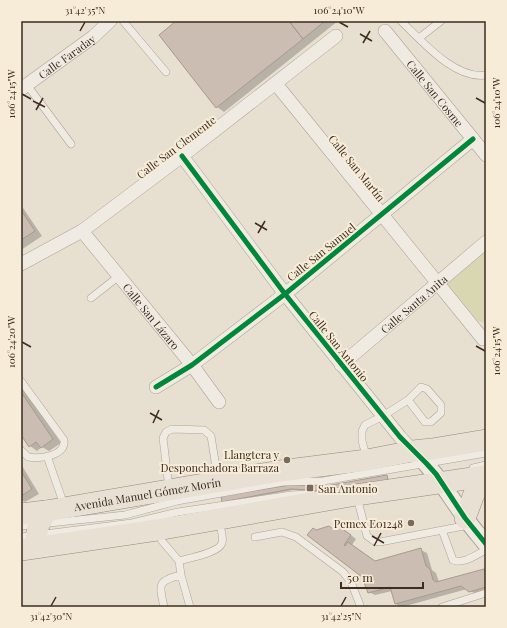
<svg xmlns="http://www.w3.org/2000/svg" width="507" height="628" font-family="'Playfair Display',serif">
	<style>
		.green { fill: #d9d7b2 }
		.shadow { fill: #0003 }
		.building { fill: #cbbdb1; stroke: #a89a8f }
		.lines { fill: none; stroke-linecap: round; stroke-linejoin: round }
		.service-casing { stroke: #ada498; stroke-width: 8 }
		.minor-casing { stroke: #ada498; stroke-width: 14 }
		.tertiary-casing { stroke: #ada498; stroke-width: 18 }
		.primary-casing { stroke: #928a7f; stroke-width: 22 }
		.service { stroke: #efeae2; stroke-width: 7 }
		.minor { stroke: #efeae2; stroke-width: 13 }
		.tertiary { stroke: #efeae2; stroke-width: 16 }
		.primary { stroke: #e7e0d3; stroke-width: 21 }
		.cycleway-casing { stroke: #f7ecd7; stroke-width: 8 }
		.cycleway { stroke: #00873e; stroke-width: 5 }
		.ticks { fill: none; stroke: #3d2c1f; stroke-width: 1.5 }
		.poi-dot { fill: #786b5d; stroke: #f7ecd7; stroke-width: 1.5 }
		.labels { text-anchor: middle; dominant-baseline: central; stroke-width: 4; stroke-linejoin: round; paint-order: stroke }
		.street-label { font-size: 11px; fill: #3d2c1f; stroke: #f7ecd7 }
		.poi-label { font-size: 11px; fill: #3d2c1f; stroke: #f7ecd7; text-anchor: end }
		.neatline { fill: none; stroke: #3d2c1f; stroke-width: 1.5 }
		.ticks-label { font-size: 10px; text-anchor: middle; fill: #3d2c1f }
	</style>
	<rect width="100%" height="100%" fill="#e7dfd0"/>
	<path class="green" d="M486,251V323L478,321L447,284Z"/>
	<path class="shadow" d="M178,21H338L224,112L217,107Z
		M21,205L42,236L21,250Z
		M21,386L61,443L49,451L42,447L37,451L30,446L21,434Z
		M21,464L39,494L25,502L21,500Z
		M387,476L388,477L389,481L328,492L293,490L225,502L223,501L290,486L326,487Z
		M343,529L356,539L352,545L376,562L421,550L427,553L432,570L436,573L439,582L484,570L486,571V592L476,594L467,589L402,607L396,604L392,591L375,595L369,592L363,576L316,531Z"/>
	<path class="building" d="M176,21H289L303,39L216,108L159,35Z
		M289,21H325L303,39Z
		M21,210L35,231L21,240Z
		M21,392L53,439L41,448L36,442L29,447L21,435Z
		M21,471L32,489L21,496Z
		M387,475L388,480L326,491L291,489L222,502L221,496L290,485L326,486Z
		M337,525L351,535L344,545L345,546L348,542L375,561L421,548L426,566L430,569L433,580L436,582L484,569L486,575V587L469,592L461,586L395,604L390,587L368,593L362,577L307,535L313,528L316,530L329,526L333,529Z"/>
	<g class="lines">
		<g class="service-casing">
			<path id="service" d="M123,21L166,72
				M401,21C422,41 455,80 486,75
				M419,38L441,21
				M27,85L71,144
				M91,298L119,276
				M21,381L64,440C66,456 40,459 28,457L21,450
				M47,456L64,505
				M367,459L362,441V431L365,425L383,416L408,400L421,387L427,389L441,405V413L431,422H425L408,400
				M473,468L486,465
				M169,488L163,438L166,432L172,429L204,430L211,436L218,480
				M357,497L367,536L374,541L380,542L469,525
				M21,526L125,515L177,501L283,482L323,481L486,453
				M442,530L453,560C463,565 477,554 486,550
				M158,532L162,541L179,561C189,558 219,553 222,543C224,537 220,527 219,521
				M21,537L132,523L178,512L291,495L309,494
				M255,537L282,532L296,537L343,572L351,582L360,605
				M179,561L181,575L190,607
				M164,607C159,584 157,581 181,575
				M442,607L486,593"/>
		</g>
		<g class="minor-casing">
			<g id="minor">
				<path id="s1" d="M385,31L486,155"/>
				<path d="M276,84L483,339"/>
				<path id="s2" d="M21,89L93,37L110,21"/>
				<path d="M182,156L285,294L400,437L413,451"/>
				<path id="s3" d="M82,231L192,365L219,402"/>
				<path d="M21,264L82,231L182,156L336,36"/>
				<path id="s4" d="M341,365L486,242"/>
				<path d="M156,387L192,365L285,294L473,139"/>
			</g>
		</g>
		<g class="tertiary-casing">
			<path id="tertiary" d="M413,451C436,471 447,493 465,517C471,527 479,535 486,544"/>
		</g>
		<g class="primary-casing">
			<g id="primary">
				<path id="s5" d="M21,514L46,511L280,471L367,460L413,451L432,449L486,440"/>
				<path d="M465,518L474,494L486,479"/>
				<path d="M38,547C34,529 39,526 46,511"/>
				<path d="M21,550L157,530L356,495L486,476"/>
			</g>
		</g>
		<use href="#service" class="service"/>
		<use href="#minor" class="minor"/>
		<use href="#tertiary" class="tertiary"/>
		<use href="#primary" class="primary"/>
		<g class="cycleway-casing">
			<path id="cycleway" d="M182,156L285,294L400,437L426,463L436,474L465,518L486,544
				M156,387L192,365L285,294L473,139"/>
		</g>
		<use href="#cycleway" class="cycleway"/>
	</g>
	<path class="ticks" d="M339,22L348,27M80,31L85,22M360,34L372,41M363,43L370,31M22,94L31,99M476,98L485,103M33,101L45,107M36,110L43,98M255,223L267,230M258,233L265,221M22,342L31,347M476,346L485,351M150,413L162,420M153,423L159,410M372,536L384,543M374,546L381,533M51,606L56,597M341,606L346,597"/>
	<g class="poi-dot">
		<circle cx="287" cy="460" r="4"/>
		<rect x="306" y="484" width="8" height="8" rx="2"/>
		<circle cx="411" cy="523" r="4"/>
	</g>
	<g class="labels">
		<g class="street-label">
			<text stroke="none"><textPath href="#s2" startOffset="56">Calle Faraday</textPath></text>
			<text stroke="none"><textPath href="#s1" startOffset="80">Calle San Cosme</textPath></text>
			<text transform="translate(176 147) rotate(-37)">Calle San Clemente</text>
			<text transform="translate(357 168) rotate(51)">Calle San Martín</text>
			<text transform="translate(321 252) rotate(-39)">Calle San Samuel</text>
			<text stroke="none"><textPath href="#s4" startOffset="95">Calle Santa Anita</textPath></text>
			<text stroke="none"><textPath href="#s3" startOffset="110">Calle San Lázaro</textPath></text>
			<text transform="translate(339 346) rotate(51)">Calle San Antonio</text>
			<text stroke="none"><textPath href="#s5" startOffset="128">Avenida Manuel Gómez Morín</textPath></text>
		</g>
		<g class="poi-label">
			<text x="279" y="454">Llangtera y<tspan x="279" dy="13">Desponchadora Barraza</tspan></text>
			<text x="318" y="488" text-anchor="start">San Antonio</text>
			<text x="403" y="523">Pemex E01248</text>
		</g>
	</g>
	<rect width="507" height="628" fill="none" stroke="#f7ecd7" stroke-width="44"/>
	<path d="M341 582v6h82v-6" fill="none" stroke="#3d2c1f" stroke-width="2"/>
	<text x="347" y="582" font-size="12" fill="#3d2c1f" stroke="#f7ecd7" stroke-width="3" paint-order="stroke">50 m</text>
	<rect x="22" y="22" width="463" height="584" class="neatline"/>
	<g class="ticks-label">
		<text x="85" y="14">31°42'35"N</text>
		<text x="339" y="14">106°24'10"W</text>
		<text transform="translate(11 94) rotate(-90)" y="4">106°24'15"W</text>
		<text transform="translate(496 103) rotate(-90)" y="4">106°24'10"W</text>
		<text transform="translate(11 342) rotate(-90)" y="4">106°24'20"W</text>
		<text transform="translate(496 351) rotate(-90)" y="4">106°24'15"W</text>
		<text x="51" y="620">31°42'30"N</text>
		<text x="341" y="620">31°42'25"N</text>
	</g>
</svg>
